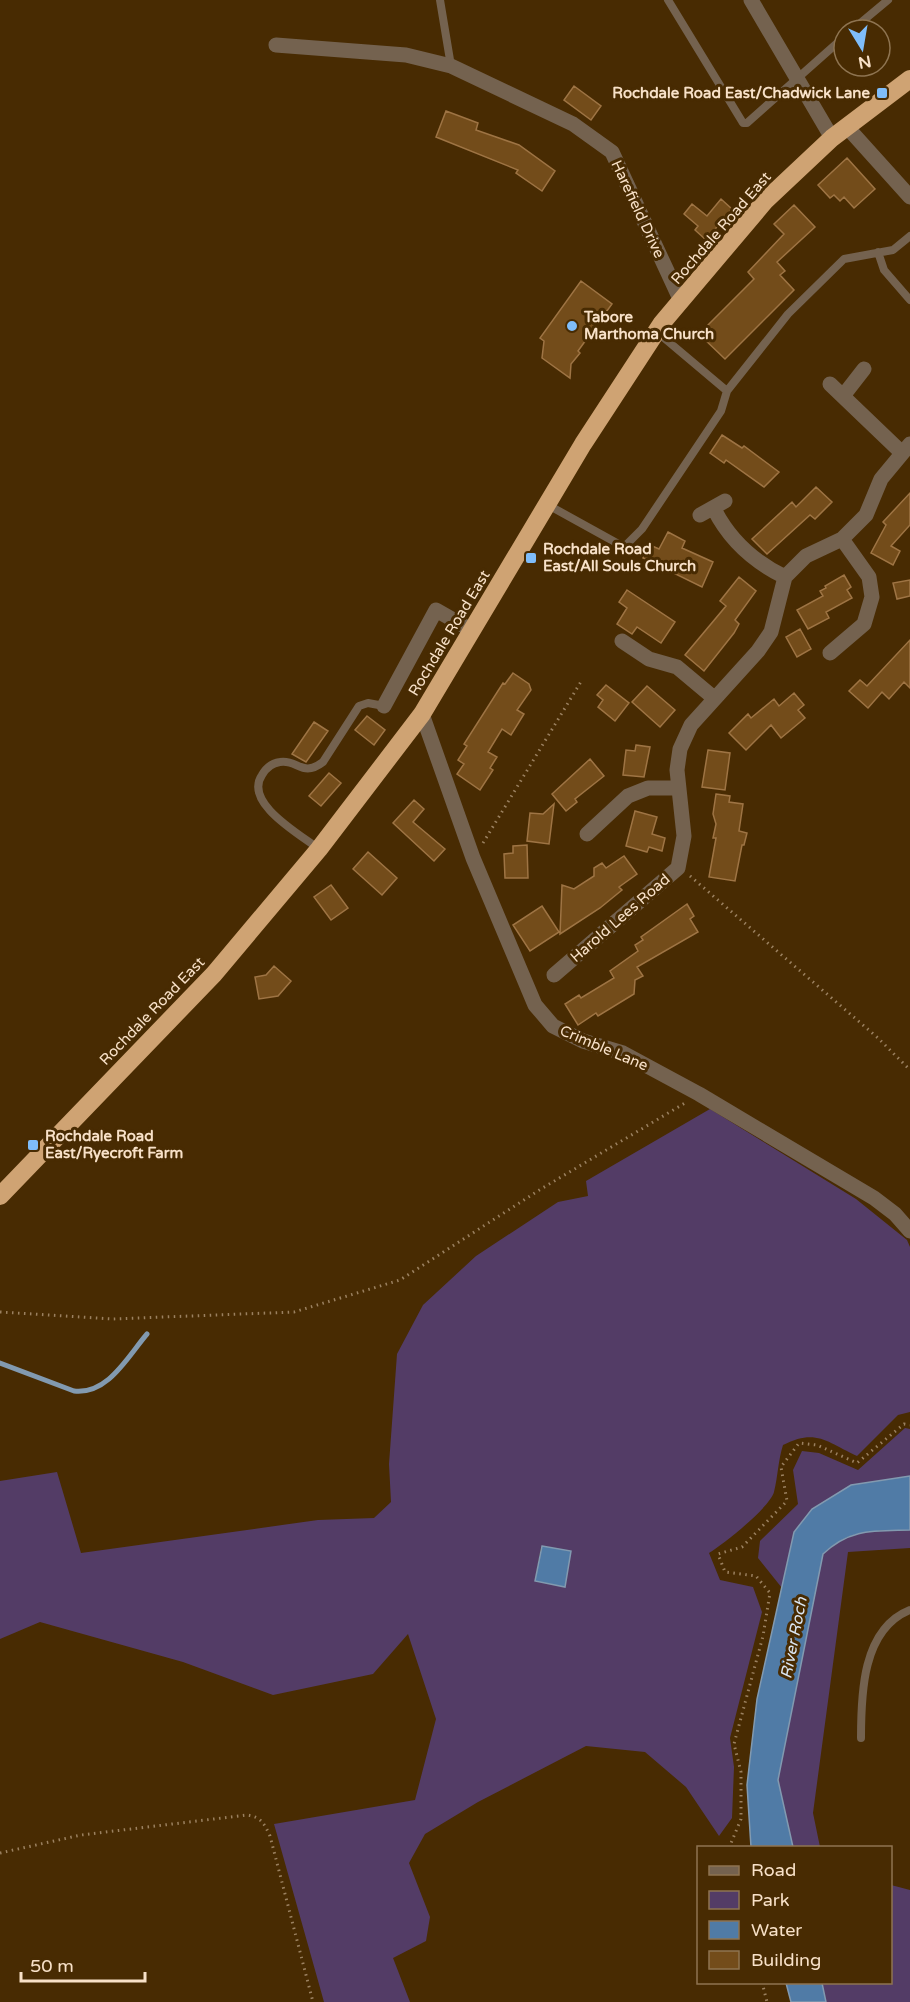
<svg xmlns="http://www.w3.org/2000/svg" width="910" height="2002" font-family="'Varela Round',sans-serif">
	<style>
		.green { fill: #533c66; fill-rule: evenodd }
		.water { fill: #507ba6; stroke: #829ab0; stroke-width: 1.5 }
		.lines { fill: none; stroke-linecap: round; stroke-linejoin: round }
		.stream { stroke: #829ab0; stroke-width: 5 }
		.building { fill: #734c1a; stroke: #9e7444; stroke-width: 1.5 }
		.path { stroke: #9b8160; stroke-width: 3; stroke-dasharray: 1.5 4.5; stroke-linecap: butt }
		.lane { stroke: #74624f; stroke-width: 8 }
		.street { stroke: #74624f; stroke-width: 15 }
		.highway { stroke: #cfa373; stroke-width: 18 }
		.poi-dot { fill: #7fbdfa; stroke: #482b02; stroke-width: 2 }
		.labels { text-anchor: middle; dominant-baseline: central; stroke-width: 6; stroke-linejoin: round; paint-order: stroke }
		.poi-label { font-size: 15px; font-weight: bold; fill: #f8e1c8; stroke: #482b02; text-anchor: start }
		.street-label { font-size: 15px; fill: #f8e1c8; stroke: #482b02 }
		.water-label { font-size: 16px; font-style: italic; fill: #dae6f3; stroke: #482b02 }
	</style>
	<rect width="100%" height="100%" fill="#482b02"/>
	<path class="green" d="M710,1109L856,1199L907,1240L910,1247V1412L898,1415L857,1456C827,1442 816,1428 783,1445C778,1461 778,1476 774,1492C770,1507 724,1544 709,1553L720,1580L753,1587L762,1612L730,1738L734,1767L732,1818L719,1836L686,1787L645,1752L586,1746L478,1802L425,1834L409,1863L430,1917L426,1941L393,1958L410,2002H324L274,1824L415,1800L436,1719L408,1634L373,1674L273,1695L183,1662L40,1622L0,1639V1481L57,1472L81,1553L318,1520L374,1518L391,1502L389,1464L397,1354L423,1305L476,1256L558,1202L588,1196L586,1181ZM541,1547L565,1587L535,1581Z
		M905,1428L910,1429V1476L851,1485L794,1532L782,1588L758,1558L760,1541L798,1504L793,1470L802,1451L819,1453L858,1470Z
		M910,1530V1548L848,1552L813,1813L820,1847H793L778,1780L823,1554C850,1528 875,1531 910,1530Z
		M891,1885L910,1890V2002H826L822,1983L890,1982Z"/>
	<path class="water" d="M910,1476V1530C875,1531 850,1528 823,1554L778,1780L793,1847H751L747,1785L757,1699L794,1532L812,1509L851,1485Z
		M542,1546L571,1551L565,1587L535,1581Z
		M786,1983H822L826,2002H791Z"/>
	<g class="lines">
		<path class="stream" d="M0,1363L74,1391C108,1395 128,1356 147,1334"/>
	</g>
	<path class="building" d="M574,86L601,106L591,120L564,100Z
		M446,111L478,123L476,130L519,145L555,171L542,191L516,173L518,170L436,137Z
		M847,158L875,189L854,208L844,197L840,201L834,195L830,198L818,185Z
		M721,199L732,209L706,240L695,230L698,226L684,214L692,204L707,216Z
		M794,205L815,227L777,262L785,271L780,275L794,290L725,359L699,334L754,279L748,272L784,234L774,224Z
		M581,281L612,304L578,351L580,353L571,364L570,378L542,358L544,341L540,338Z
		M722,435L742,448L744,446L779,472L764,487L726,460L724,463L710,453Z
		M816,487L832,502L815,519L810,515L767,554L752,539L792,502L796,507Z
		M910,493V525L891,546L900,551L893,565L871,553L886,525L883,522Z
		M668,532L685,541L682,548L713,562L702,587L643,558L650,545L659,549Z
		M844,575L851,587L847,590L852,598L826,612L829,618L808,629L797,610L823,596L820,591L826,588L825,586Z
		M739,577L756,591L735,620L739,624L734,633L704,671L685,655L726,606L720,601Z
		M910,580V596L897,599L893,583Z
		M627,590L675,622L661,643L637,627L632,634L617,624L627,608L619,602Z
		M800,629L811,649L797,657L786,637Z
		M910,640V688L904,682L889,699L882,692L868,708L849,691L860,680L867,686Z
		M513,673L529,684L531,690L517,710L524,714L511,735L502,729L488,752L497,757L490,768L493,770L480,790L457,774L464,764L458,760L467,746L464,744L503,683L505,684Z
		M606,685L629,703L615,721L598,707L603,700L597,695Z
		M647,686L675,710L660,727L632,702Z
		M794,693L804,705L798,710L805,718L781,738L771,725L746,750L729,733L748,714L751,718L774,699L779,706Z
		M367,716L385,730L374,745L355,730Z
		M314,722L328,731L306,762L292,754Z
		M636,745L650,747L644,777L623,775L626,750L635,751Z
		M708,750L730,753L725,790L702,787Z
		M590,759L604,776L575,799L577,802L566,811L552,794Z
		M329,773L341,783L321,806L309,796Z
		M716,794L730,796L729,802L743,804L739,831L747,833L744,845H742L735,881L709,877L716,838H713L716,824L713,814Z
		M414,800L424,809L413,822L445,849L434,861L393,823Z
		M554,804L549,844L527,841L530,813L543,814Z
		M635,811L657,817L652,834L665,838L662,851L649,847L647,852L626,846Z
		M527,845L528,878H505L504,854L513,853V846Z
		M368,852L397,878L382,895L353,869Z
		M624,856L637,874L619,887L622,890L600,908L560,934L562,885L574,889L594,876V868L602,863L606,868Z
		M331,885L348,908L331,920L314,897Z
		M687,904L694,916L690,919L698,932L637,967L643,976L635,980L634,994L598,1016L596,1013L578,1025L565,1004L579,995L581,998L614,978L610,971L638,951L635,945L643,940L641,937Z
		M542,906L559,932L530,951L513,925Z
		M274,966L291,981L278,996L259,999L255,977L266,975Z"/>
	<g class="lines">
		<path class="path" d="M483,843L582,680
			M690,876L878,1038L910,1070
			M0,1312L112,1319L294,1312L400,1280L541,1189L685,1103
			M729,1848L741,1819V1772L734,1744L763,1636L770,1593L756,1576L725,1572L718,1554L742,1547L787,1501L781,1467L799,1443L817,1445L857,1463L904,1424L910,1425
			M0,1853L81,1835L247,1815C261,1817 264,1823 270,1836L313,2002
			M762,1982L767,2002"/>
		<path class="lane" d="M440,0L451,66
			M668,0L743,123H747L844,37
			M852,30L888,0
			M878,252L884,270L910,300
			M727,391L788,314L844,259L893,250L910,236
			M548,505L624,547L642,529L721,411L727,391L657,332
			M319,849C301,835 243,803 262,775C266,768 272,763 280,762C298,759 302,778 323,762L359,706L368,703L384,706
			M861,1738C861,1695 862,1629 910,1610"/>
		<path class="street" d="M751,0L832,138
			M276,45L406,55L451,66L573,124L612,152L681,301
			M847,127L910,197
			M830,384L901,452
			M843,396L864,369
			M714,509C730,541 754,562 785,577
			M700,515L725,501
			M622,641L649,659L677,667L714,698
			M830,653L864,624L872,597L869,577L842,539
			M384,706L436,610L471,630
			M422,714L473,858L535,1005L553,1026L583,1041L623,1053L699,1094L874,1198L895,1214L910,1231
			M587,834L628,796L648,788H678
			M554,975L678,868L684,836L677,770L680,749L691,725L758,651L771,632L785,577L806,556L842,539L866,515L881,479L910,444"/>
		<path class="highway" d="M0,1196L214,974L319,849L422,714L583,444L662,323L765,201L832,138L910,79"/>
	</g>
	<g class="poi-dot">
		<rect x="876" y="87" width="12" height="12" rx="3"/>
		<circle cx="572" cy="326" r="6"/>
		<rect x="525" y="552" width="12" height="12" rx="3"/>
		<rect x="27" y="1139" width="12" height="12" rx="3"/>
	</g>
	<g class="labels">
		<g class="poi-label">
			<text x="870" y="93" text-anchor="end">Rochdale Road East/Chadwick Lane</text>
			<text x="584" y="317">Tabore<tspan x="584" dy="17">Marthoma Church</tspan></text>
			<text x="543" y="549">Rochdale Road<tspan x="543" dy="17">East/All Souls Church</tspan></text>
			<text x="45" y="1136">Rochdale Road<tspan x="45" dy="17">East/Ryecroft Farm</tspan></text>
		</g>
		<g class="street-label">
			<text transform="translate(638 209) rotate(65)">Harefield Drive</text>
			<text transform="translate(721 228) rotate(-49)">Rochdale Road East</text>
			<text transform="translate(449 633) rotate(-59)">Rochdale Road East</text>
			<text transform="translate(620 918) rotate(-41)">Harold Lees Road</text>
			<text transform="translate(152 1011) rotate(-46)">Rochdale Road East</text>
			<text transform="translate(604 1048) rotate(23)">Crimble Lane</text>
		</g>
		<g class="water-label">
			<text transform="translate(794 1638) rotate(-79)">River Roch</text>
		</g>
	</g>
	<rect x="697" y="1846" width="195" height="138" fill="#482b02" stroke="#8e7451" stroke-width="1.5"/>
	<rect x="709" y="1866" width="30" height="9" fill="#74624f" stroke="#8e7451" stroke-width="1.5"/>
	<text x="751" y="1876" font-size="18" fill="#f8e1c8">Road</text>
	<rect x="709" y="1891" width="30" height="18" fill="#533c66" stroke="#8e7451" stroke-width="1.5"/>
	<text x="751" y="1906" font-size="18" fill="#f8e1c8">Park</text>
	<rect x="709" y="1921" width="30" height="18" fill="#507ba6" stroke="#8e7451" stroke-width="1.5"/>
	<text x="751" y="1936" font-size="18" fill="#f8e1c8">Water</text>
	<rect x="709" y="1951" width="30" height="18" fill="#734c1a" stroke="#8e7451" stroke-width="1.5"/>
	<text x="751" y="1966" font-size="18" fill="#f8e1c8">Building</text>
	<g transform="translate(862 48) rotate(169)"><circle r="28" fill="#482b02" stroke="#8e7451" stroke-width="1.5"/>
	<path d="M0-4.5L10 22L0 15L-10 22Z" fill="#7fbdfa"/>
	<text y="-9" font-size="16" font-weight="bold" text-anchor="middle" fill="#f8e1c8">N</text>
	</g>
	<path d="M21 1972v9h124v-9" fill="none" stroke="#f8e1c8" stroke-width="3"/>
	<text x="30" y="1972" font-size="18" fill="#f8e1c8" stroke="#482b02" stroke-width="4.5" paint-order="stroke">50 m</text>
</svg>
